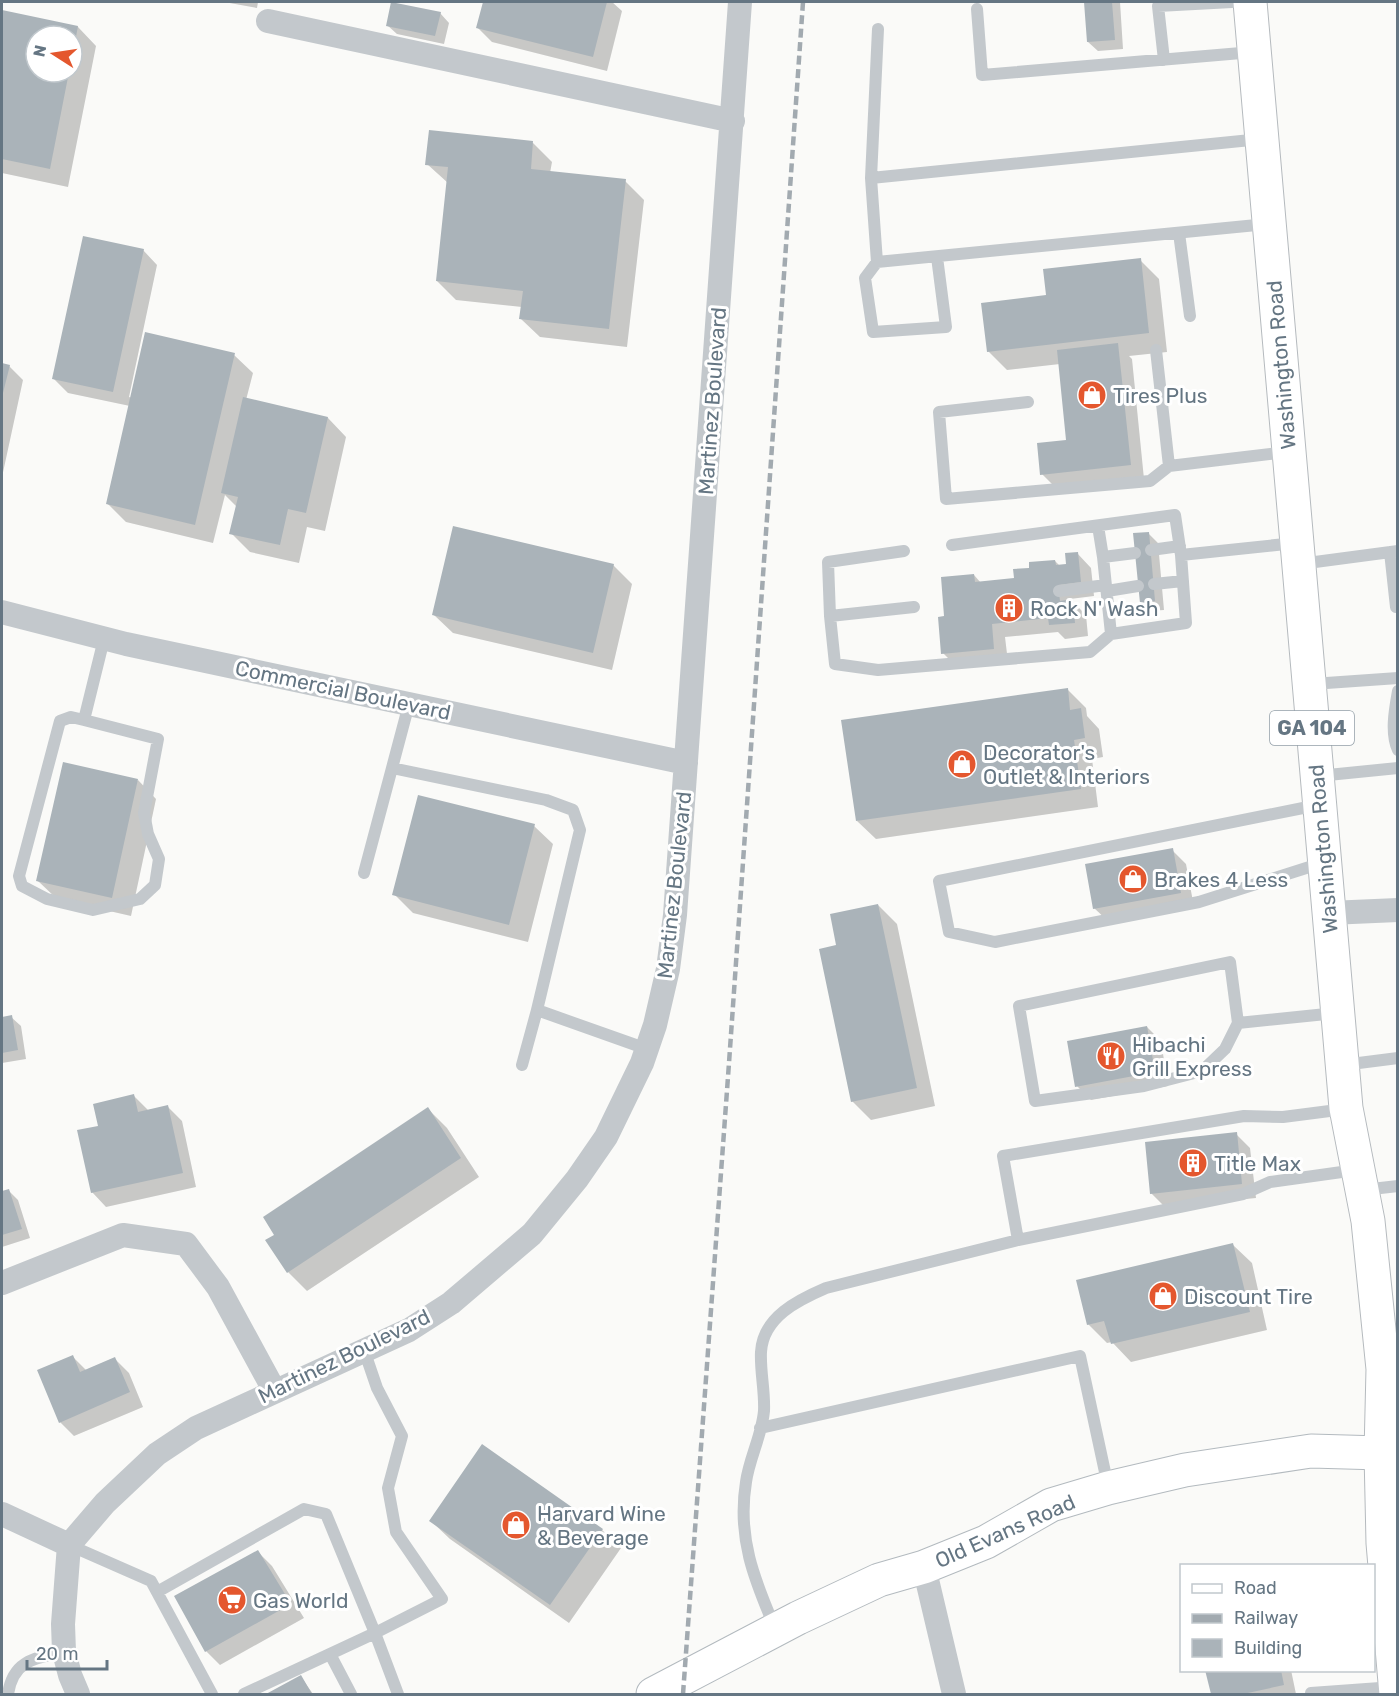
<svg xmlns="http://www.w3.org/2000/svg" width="1399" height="1696" font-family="Rubik,sans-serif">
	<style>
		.shadow { fill: #0003; fill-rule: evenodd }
		.building { fill: #aab3b9 }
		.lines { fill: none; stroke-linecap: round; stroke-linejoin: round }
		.secondary-casing { stroke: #b3babf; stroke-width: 35 }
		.primary-casing { stroke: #b5babe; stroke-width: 35 }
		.lane { stroke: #c3c8cc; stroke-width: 12 }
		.street { stroke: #c3c8cc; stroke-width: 24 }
		.secondary { stroke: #fff; stroke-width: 33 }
		.primary { stroke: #fff; stroke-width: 33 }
		.rail { stroke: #a2aab0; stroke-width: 4.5; stroke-dasharray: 9 4.5; stroke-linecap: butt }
		.labels { text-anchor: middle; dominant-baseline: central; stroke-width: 6; stroke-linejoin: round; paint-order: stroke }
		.shield { fill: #fff; stroke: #939fa8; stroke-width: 1.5 }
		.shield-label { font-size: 20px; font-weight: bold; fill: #657683 }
		.street-label { font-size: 21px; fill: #657683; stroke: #fff }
		.poi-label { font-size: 21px; fill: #657683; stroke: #fff; text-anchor: start }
	</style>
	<rect width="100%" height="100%" fill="#fafaf8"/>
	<path class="shadow" d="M224,2H258L257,8Z
		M484,2H612L622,11L607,71L492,42L478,28Z
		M1086,2H1120L1123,49L1098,51L1088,42Z
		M2,12L78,27L96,46L68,187L2,173ZM36,36H72V72H36Z
		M440,13L449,23L444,44L397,34L387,25Z
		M533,143L552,162L550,173L625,181L644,200L627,347L540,337L521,319L522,307L456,300L437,281L448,183L427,164Z
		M143,250L157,265L129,397L132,398L234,355L253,373L246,400L328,418L346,437L325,531L307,527L299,563L250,552L231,533L237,507L225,495L213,543L126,522L107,503L130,406L68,393L54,379Z
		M1140,260L1159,279L1167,352L1129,356L1132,359L1144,479L1056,488L1042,474L1068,441L1060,364L1007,370L988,351L1047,297Z
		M2,365L9,366L23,380L2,477Z
		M1148,533L1158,543L1164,610L1150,611L1141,602Z
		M1077,553L1091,568L1094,596L1070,599L1086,615L1088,636L1065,639L1058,632L1005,637L1008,662L957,667L943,653L946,617L974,575L981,583L1016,579L1031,569L1055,561L1060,566H1067Z
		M613,565L632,584L612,670L453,633L434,615Z
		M1067,689L1086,708L1087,716L1099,729L1103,757L1092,759L1098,807L876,839L857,821Z
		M138,780L156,799L131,916L57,899L38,881Z
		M534,826L553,844L528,942L413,913L394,894Z
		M1172,850L1186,864L1194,907L1109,922L1094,908Z
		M878,905L897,924L935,1106L871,1120L852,1101L838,947Z
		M11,1017L21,1026L26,1059L2,1063V1019Z
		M1147,1027L1161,1041L1168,1086L1091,1100L1077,1086Z
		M134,1096L148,1110L168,1107L182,1121L196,1187L106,1207L92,1192L100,1127Z
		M428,1109L447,1128L479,1177L307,1291L288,1272Z
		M1236,1134L1250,1148L1256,1198L1165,1207L1151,1193Z
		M9,1191L18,1200L30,1238L2,1247V1193Z
		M1233,1245L1252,1263L1267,1330L1131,1362L1112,1342L1107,1343L1088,1324Z
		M73,1357L87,1371L115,1359L129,1373L143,1407L74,1436L60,1422Z
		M431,1521L602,1530L621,1548L569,1623L450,1539Z
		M258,1552L272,1566L304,1618L220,1665L206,1651L176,1597Z
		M1207,1670H1291L1296,1694H1212Z
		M301,1677L313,1694H269Z"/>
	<path class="building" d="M391,2L441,12L435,36L386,26Z
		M483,2H607L593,57L476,28Z
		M1084,2H1112L1115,40L1087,42Z
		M2,10L78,26L73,53L72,36H36V72H69L50,169L2,159Z
		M429,130L533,141L531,169L626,179L609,329L519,319L523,291L436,281L448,167L425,165Z
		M83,236L144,249L113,392L52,379Z
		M1141,258L1149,333L987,352L981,303L1046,295L1043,269Z
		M145,332L235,353L195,525L106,504Z
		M1118,343L1131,465L1040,475L1037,443L1066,440L1057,350Z
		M2,363L10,365L2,397Z
		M243,397L328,417L306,513L288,509L280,545L229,534L238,497L221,493Z
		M453,526L614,564L593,653L432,615Z
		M1149,532L1155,601L1140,603L1133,533Z
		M1078,552L1081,582L1058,585L1060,601L1073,599L1075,623L1049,625L1048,618L992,624L994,649L941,654L938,617L944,616L941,577L974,574L975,582L1014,578L1013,569L1029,568V562L1055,560L1056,565L1066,564L1065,553Z
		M1068,688L1070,710L1081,708L1085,738L1074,740L1081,789L856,821L841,720Z
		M63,762L138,779L112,898L36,881Z
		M418,795L535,824L509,925L392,895Z
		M1173,848L1181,893L1093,909L1085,864Z
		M878,904L917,1088L851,1102L819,949L836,945L830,914Z
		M12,1015L18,1050L2,1053V1017Z
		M1147,1026L1155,1072L1075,1087L1067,1041Z
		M134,1094L138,1112L168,1105L183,1173L91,1193L77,1130L98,1126L93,1104Z
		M428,1107L461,1158L287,1273L265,1240L274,1235L263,1217Z
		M1237,1132L1242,1184L1150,1194L1145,1142Z
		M9,1189L22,1229L2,1235V1191Z
		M1233,1243L1250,1312L1111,1344L1104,1321L1087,1325L1076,1280Z
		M73,1355L80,1372L115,1357L130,1392L59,1423L37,1370Z
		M482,1444L603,1529L550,1605L429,1521Z
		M258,1550L291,1604L205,1652L174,1596Z
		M1205,1670H1281L1284,1685L1243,1694H1211Z
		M301,1675L312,1694H266Z"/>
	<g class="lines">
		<g class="secondary-casing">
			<path id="secondary" d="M653,1694L798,1618L879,1580L924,1567L986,1542L1051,1505L1108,1488L1185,1470L1311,1451L1381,1453"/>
		</g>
		<g class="primary-casing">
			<path id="primary" d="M1250,2L1346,1108L1368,1221L1383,1369L1381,1453L1383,1543L1396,1694"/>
		</g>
		<path class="lane" d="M977,9L982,75L1253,52
			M1164,60L1158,6L1232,2
			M1261,139L871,178L877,262L1267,224
			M871,178L878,29
			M1179,233L1190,316
			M877,262L865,278L873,332L946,327L937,257
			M1156,350L1169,466L1287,452
			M1028,402L939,412L946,499L1150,481L1169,466
			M952,545L1175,515L1181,555L1295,543
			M1151,550L1180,546
			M904,551L828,562L830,616L914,607
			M1390,552L1396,607
			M1103,557L1135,553
			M1300,564L1398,551
			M1154,584L1183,581
			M1059,591L1106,585
			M1107,591L1138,586
			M830,616L835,664L878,670L1090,652L1111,634L1103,557L1098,526
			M1111,634L1186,623L1181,555
			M1312,684L1398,678
			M1398,691C1395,708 1390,733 1398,750
			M84,720L71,717L60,721L19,876L22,886L47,899L93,910L140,899L155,885L159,859L148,834L144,813L158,739L84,720L104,639
			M392,768L409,704
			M1318,776L1398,768
			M1318,805L939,881L949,932L995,942L1199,902L1322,863
			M364,873L392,768L546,800L573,810L580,830L537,1010L647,1049
			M1230,962L1238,1023L1225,1049L1202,1071L1144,1086L1035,1101L1019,1006Z
			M1238,1023L1336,1013
			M522,1065L537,1010
			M1343,1065L1398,1058
			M1363,1190L1398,1186
			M1018,1240L1003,1156L1244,1116L1283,1117L1345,1109
			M760,1428L1080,1356L1108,1486
			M69,1545L151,1581L212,1694
			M157,1592L304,1509L326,1514L375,1633L442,1599L396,1532L388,1488L402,1436L377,1388L364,1350
			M775,1628C754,1579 737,1537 746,1482C749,1459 762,1435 764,1411C765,1391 760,1371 761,1352C763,1317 798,1300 826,1288L1018,1240L1243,1194L1270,1182L1356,1170
			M330,1654L351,1694
			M1311,1693L1394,1687
			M8,1694C13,1660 35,1658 64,1652
			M244,1694L375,1633L398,1694"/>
		<path class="street" d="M268,21L733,121
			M2,612L126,644L686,763
			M1329,913L1398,910
			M2,1283L123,1235L186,1244L218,1287L274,1390
			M2,1514L69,1545
			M924,1567L954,1694
			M78,1694L70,1675L64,1652L63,1624L69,1545L105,1503L157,1454L196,1428L409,1330L451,1303L532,1234L577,1179L606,1137L642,1063L655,1025L668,969L675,915L740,2"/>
		<use href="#secondary" class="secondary"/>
		<use href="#primary" class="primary"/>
		<path class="rail" d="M683,1694L729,1063L803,2"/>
	</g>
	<defs>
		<g id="shop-disc" transform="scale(1.5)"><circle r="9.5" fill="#e4572e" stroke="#fff"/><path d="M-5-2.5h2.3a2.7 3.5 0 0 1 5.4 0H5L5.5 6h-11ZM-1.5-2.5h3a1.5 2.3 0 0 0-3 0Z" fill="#fff"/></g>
		<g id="building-disc" transform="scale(1.5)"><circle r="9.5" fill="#e4572e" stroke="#fff"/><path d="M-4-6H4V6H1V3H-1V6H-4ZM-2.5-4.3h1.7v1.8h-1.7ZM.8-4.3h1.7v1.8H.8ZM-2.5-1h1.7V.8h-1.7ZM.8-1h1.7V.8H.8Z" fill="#fff"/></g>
		<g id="restaurant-disc" transform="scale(1.5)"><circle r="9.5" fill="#e4572e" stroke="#fff"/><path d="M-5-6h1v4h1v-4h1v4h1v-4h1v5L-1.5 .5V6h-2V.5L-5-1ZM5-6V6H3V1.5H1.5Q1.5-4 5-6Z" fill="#fff"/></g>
		<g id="supermarket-disc" transform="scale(1.5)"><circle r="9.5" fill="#e4572e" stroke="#fff"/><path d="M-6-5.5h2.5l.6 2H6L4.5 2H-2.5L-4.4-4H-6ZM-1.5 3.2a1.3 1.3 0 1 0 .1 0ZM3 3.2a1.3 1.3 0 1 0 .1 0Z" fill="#fff"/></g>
	</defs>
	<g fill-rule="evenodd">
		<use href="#shop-disc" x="1092" y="395"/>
		<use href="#building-disc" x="1009" y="608"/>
		<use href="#shop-disc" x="962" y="764"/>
		<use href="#shop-disc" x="1133" y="879"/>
		<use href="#restaurant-disc" x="1111" y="1056"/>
		<use href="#building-disc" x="1193" y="1163"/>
		<use href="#shop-disc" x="1163" y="1296"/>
		<use href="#shop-disc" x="516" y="1525"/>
		<use href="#supermarket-disc" x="232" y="1600"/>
	</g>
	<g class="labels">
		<rect class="shield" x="1270" y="711" width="84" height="34" rx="4.5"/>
		<g class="shield-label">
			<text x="1312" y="728">GA 104</text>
		</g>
		<g class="street-label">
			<text transform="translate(1281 365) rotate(-95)">Washington Road</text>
			<text transform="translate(712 401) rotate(-86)">Martinez Boulevard</text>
			<text transform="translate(343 690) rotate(12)">Commercial Boulevard</text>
			<text transform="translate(1323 849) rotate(-95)">Washington Road</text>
			<text transform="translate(674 885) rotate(-84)">Martinez Boulevard</text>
			<text transform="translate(344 1356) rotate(-26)">Martinez Boulevard</text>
			<text transform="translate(1005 1531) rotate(-24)">Old Evans Road</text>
		</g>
		<g class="poi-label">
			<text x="1113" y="395">Tires Plus</text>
			<text x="1030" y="608">Rock N' Wash</text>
			<text x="983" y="752">Decorator's<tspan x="983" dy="24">Outlet &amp; Interiors</tspan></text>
			<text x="1154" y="879">Brakes 4 Less</text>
			<text x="1132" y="1044">Hibachi<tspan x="1132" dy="24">Grill Express</tspan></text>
			<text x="1214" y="1163">Title Max</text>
			<text x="1184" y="1296">Discount Tire</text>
			<text x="537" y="1513">Harvard Wine<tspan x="537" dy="24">&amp; Beverage</tspan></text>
			<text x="253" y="1600">Gas World</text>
		</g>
	</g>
	<rect width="1399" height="1696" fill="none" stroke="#657683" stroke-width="6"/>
	<rect x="1180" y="1564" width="195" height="108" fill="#ffffff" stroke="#c1c8cd" stroke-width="1.5"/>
	<rect x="1192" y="1584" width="30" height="9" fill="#ffffff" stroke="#c1c8cd" stroke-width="1.5"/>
	<text x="1234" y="1594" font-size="18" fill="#657683">Road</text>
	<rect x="1192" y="1614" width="30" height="9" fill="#a2aab0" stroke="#c1c8cd" stroke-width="1.5"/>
	<text x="1234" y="1624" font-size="18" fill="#657683">Railway</text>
	<rect x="1192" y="1639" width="30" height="18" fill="#aab3b9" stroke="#c1c8cd" stroke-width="1.5"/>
	<text x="1234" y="1654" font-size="18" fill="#657683">Building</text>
	<g transform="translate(54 54) rotate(282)"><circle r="28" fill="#ffffff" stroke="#c1c8cd" stroke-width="1.5"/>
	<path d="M0-4.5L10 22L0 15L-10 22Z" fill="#e4572e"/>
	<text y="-9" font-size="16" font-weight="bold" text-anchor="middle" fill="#657683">N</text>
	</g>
	<path d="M27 1660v9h80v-9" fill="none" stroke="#657683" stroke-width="3"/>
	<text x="36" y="1660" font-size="18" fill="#657683" stroke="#ffffff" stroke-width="4.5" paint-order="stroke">20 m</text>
</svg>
